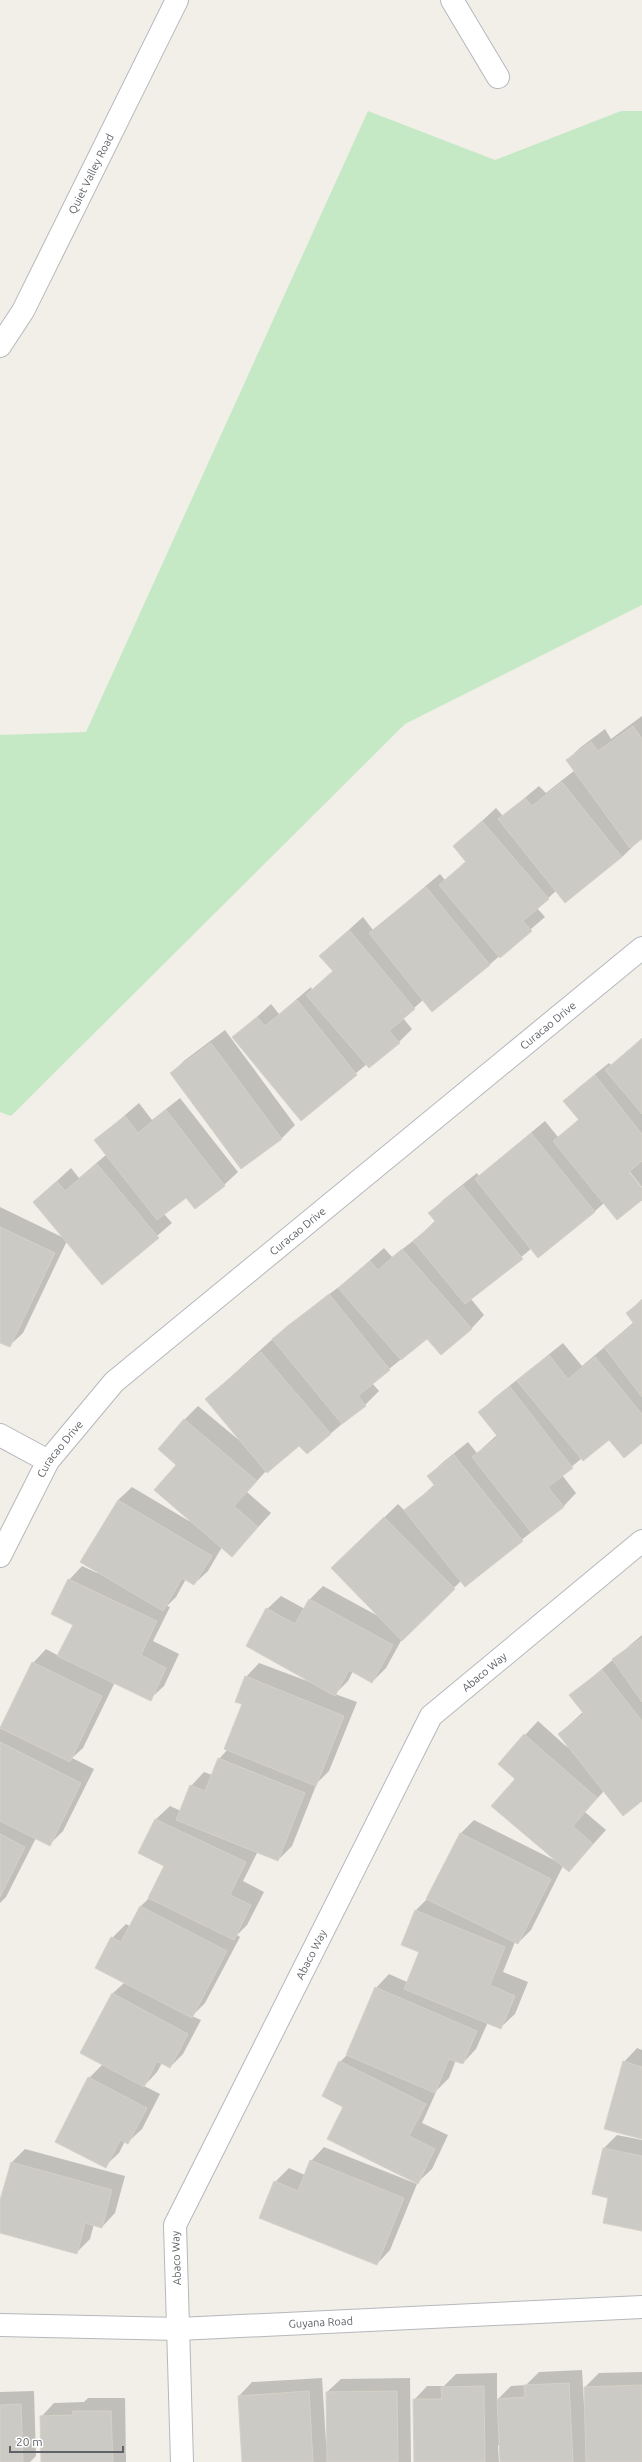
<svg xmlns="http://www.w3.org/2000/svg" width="642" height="2462" font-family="Ubuntu,sans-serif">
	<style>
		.green { fill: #c5e8c5 }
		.shadow { fill: #0003 }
		.building { fill: #cccac5; stroke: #d6d1c6 }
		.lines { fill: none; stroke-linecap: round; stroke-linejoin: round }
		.minor-casing { stroke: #b5b8bc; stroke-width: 24 }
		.minor { stroke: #fff; stroke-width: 22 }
		.labels { text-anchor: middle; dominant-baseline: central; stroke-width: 4; stroke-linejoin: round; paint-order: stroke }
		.street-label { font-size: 11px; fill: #5f6368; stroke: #fff }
	</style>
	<rect width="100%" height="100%" fill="#f1efe8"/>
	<path class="green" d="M368,111L495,160L621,111H642V605L405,724L11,1116L0,1112V735L86,732Z"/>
	<path class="shadow" d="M642,716V838L622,857L556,891L537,908L545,917L489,965L424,999L403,1018L412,1029L399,1042L367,1064L301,1119L234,1038L271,1004L279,1014L311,987L312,990L334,970L320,956L363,917L373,930L440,874L445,880L466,861L454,847L496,808L503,816L539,786L546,793L575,770L567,760L581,747L605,729L611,739Z
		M225,1030L295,1125L282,1138L241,1168L171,1073L185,1060Z
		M642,1038V1187L626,1167L625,1169L642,1190V1199L604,1203L594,1212L532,1248L471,1299L484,1315L471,1329L427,1338L372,1383L379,1391L365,1405L330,1434L300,1445L266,1471L247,1492L271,1513L232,1556L222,1547L208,1571L194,1584L186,1579L176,1597L167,1606L170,1607L153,1641L179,1654L164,1686L150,1699L115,1682L83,1748L72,1758L94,1769L63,1831L50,1844L36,1838L6,1897L0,1903V1729L33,1663L46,1649L59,1656L74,1624L69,1580L82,1566L97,1573L118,1500L132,1487L189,1521L178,1465L160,1449L185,1419L198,1406L240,1441L206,1399L287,1326L344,1283L384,1248L392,1257L417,1238L436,1220L430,1213L443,1200L477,1173L479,1176L545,1121L558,1137L579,1119L565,1101L578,1088L609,1063L611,1065Z
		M180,1098L238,1172L224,1185L186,1196L164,1214L172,1223L102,1283L67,1241L23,1333L9,1346L0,1342V1207L64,1238L34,1202L71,1168L79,1178L107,1154L96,1140L139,1103L152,1120Z
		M642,1299V1442L610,1438L582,1458L562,1475L576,1493L563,1507L465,1585L461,1581L402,1639L386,1668L372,1682L353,1671L348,1681L335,1694L357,1702L329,1771L317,1783L292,1846L278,1860L258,1851L243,1881L264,1892L247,1925L237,1935L240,1937L205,2003L192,2016L201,2020L183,2054L170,2067L162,2063L157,2072L144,2086L160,2094L142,2129L128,2142L125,2141L119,2153L105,2166L89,2078L103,2064L112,1994L125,1982L112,1938L126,1924L131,1927L141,1906L149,1898L166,1865L139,1853L156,1819L170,1806L181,1811L191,1786L204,1772L212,1775L219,1759L228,1749L244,1704L246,1677L259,1663L318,1685L267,1609L281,1596L305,1609L310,1599L323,1586L378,1616L346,1555L398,1504L405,1511L435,1484L428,1476L442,1463L468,1442L477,1453L497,1435L480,1412L493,1399L563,1343L582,1366L634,1322L627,1313Z
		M642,1635V1800L604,1791L585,1812L606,1830L569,1871L563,1866L531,1930L518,1943L515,1942L503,1972L528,1982L515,2014L501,2027L488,2022L476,2049L463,2063L456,2060L449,2078L437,2090L422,2123L448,2135L432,2169L418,2182L344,2106L340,2062L348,2054L376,1988L389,1974L407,1982L420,1952L415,1911L427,1899L460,1834L474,1820L556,1861L517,1779L525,1735L538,1721L568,1748L559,1734L583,1712L570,1696Z
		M637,2048L642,2050V2138L624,2062Z
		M617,2135L642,2140V2230L610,2197L604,2148Z
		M324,2147L417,2184L390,2250L377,2264L275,2182L289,2168L305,2175L311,2161Z
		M25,2149L125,2176L115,2213L102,2227L94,2224L90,2239L76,2253L0,2232V2204L11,2163Z
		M582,2370L584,2404H586L585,2387L599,2373L642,2372V2462H501L500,2445H498L499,2462H415L414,2400L427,2386H444L456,2374L497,2373V2400L511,2386L526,2385L539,2372Z
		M322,2378L326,2442H328L327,2392L341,2379L410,2378L411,2462H243L239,2396L252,2382Z
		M34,2391L36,2456L30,2462H0V2392Z
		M88,2398H125L126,2462H42L41,2417L54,2403L84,2402Z"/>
	<path class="building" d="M633,726L642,739V839L630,848L566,760L591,742L598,751Z
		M562,782L622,857L565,903L498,819L525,798L532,806Z
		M482,821L549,899L523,921L532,931L500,958L439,885L466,862L453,846Z
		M426,887L490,965L432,1012L369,933Z
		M349,930L415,1009L389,1031L400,1043L369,1068L306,995L333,971L319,956Z
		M297,1000L357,1075L301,1121L232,1037L257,1017L265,1026Z
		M642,1039V1114L605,1070Z
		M211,1043L282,1139L241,1169L170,1073Z
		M595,1075L642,1134V1161L629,1172L642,1188V1200L617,1220L553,1141L579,1120L563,1101Z
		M166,1110L225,1186L195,1209L186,1198L157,1220L94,1140L125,1116L138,1133Z
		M531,1133L595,1212L538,1258L475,1179Z
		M97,1164L159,1238L102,1285L33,1202L57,1181L65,1191Z
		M463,1186L523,1259L465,1304L413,1241L436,1222L428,1213Z
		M0,1227L55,1253L10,1347L0,1343Z
		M402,1249L472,1329L441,1355L427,1339L401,1360L338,1288L370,1261L378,1270Z
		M329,1294L390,1370L358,1396L366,1406L342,1424L272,1339Z
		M642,1301V1397L604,1347L634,1324L626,1313Z
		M261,1352L331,1434L307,1454L299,1446L267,1473L205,1399Z
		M549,1355L568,1379L595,1357L642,1414V1443L624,1458L609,1440L583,1461L517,1381Z
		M510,1387L573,1468L548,1487L564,1507L531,1532L472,1457L498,1437L478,1412Z
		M184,1419L257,1481L234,1506L258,1527L232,1557L154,1490L176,1465L158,1449Z
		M454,1455L523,1541L465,1587L404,1510L435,1486L427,1476Z
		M118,1500L212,1556L194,1585L182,1578L163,1611L80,1562Z
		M384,1517L455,1589L402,1641L331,1568Z
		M68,1579L157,1621L141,1655L166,1668L151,1701L57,1656L73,1625L51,1614Z
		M309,1599L393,1645L372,1683L349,1670L335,1696L246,1646L266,1608L295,1624Z
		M642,1638V1702L612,1659Z
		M32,1662L102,1696L70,1762L0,1728Z
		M602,1670L642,1721V1801L623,1816L558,1734L584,1714L569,1695Z
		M245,1676L344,1716L316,1786L224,1749L242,1704L235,1702Z
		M524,1734L597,1798L573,1826L593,1844L569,1872L491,1806L515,1779L498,1764Z
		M0,1742L81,1783L50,1846L0,1821Z
		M218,1758L305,1793L278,1861L176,1820L190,1785L205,1791Z
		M155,1819L246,1862L230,1895L251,1905L234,1940L148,1898L164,1866L138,1853Z
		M460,1833L551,1879L518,1944L426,1899Z
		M0,1834L25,1847L0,1897Z
		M140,1906L227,1951L192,2018L95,1968L111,1937L121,1942Z
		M415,1910L505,1947L490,1985L515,1996L501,2029L404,1989L419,1952L401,1945Z
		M375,1987L477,2031L463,2064L449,2059L435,2093L346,2055Z
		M112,1993L188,2034L170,2068L157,2061L144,2087L80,2053Z
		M339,2061L426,2104L409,2136L435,2149L418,2184L327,2139L343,2107L322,2096Z
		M623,2061L642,2067V2139L604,2129Z
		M88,2077L147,2108L128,2144L120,2140L106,2168L55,2142Z
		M603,2148L642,2156V2231L603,2223L608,2198L592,2194Z
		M310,2160L404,2198L377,2265L259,2218L274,2181L298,2191Z
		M11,2162L112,2190L102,2228L85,2223L77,2254L0,2233V2200Z
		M569,2383L573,2462H500L497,2399L525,2397L524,2385Z
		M642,2385V2462H586L584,2387Z
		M484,2386L485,2462H414L413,2399H442L441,2387Z
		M309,2391L313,2462H242L238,2396Z
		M397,2391L398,2462H327L326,2392Z
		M21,2404L23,2462H0V2405Z
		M73,2411H111L113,2462H41L40,2416L73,2415Z"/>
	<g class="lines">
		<g class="minor-casing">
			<g id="minor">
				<path d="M452,0L498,77"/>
				<path id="s1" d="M0,346L23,311L177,0"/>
				<path d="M0,1435L48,1461"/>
				<path id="s2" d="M0,1556L48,1461L114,1382L642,948"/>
				<path id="s3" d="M0,2325L179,2329L642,2307"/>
				<path id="s4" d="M182,2462L175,2225L431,1716L642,1541"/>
			</g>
		</g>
		<use href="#minor" class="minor"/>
	</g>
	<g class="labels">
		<g class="street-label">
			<text stroke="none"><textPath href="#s1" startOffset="195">Quiet Valley Road</textPath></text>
			<text stroke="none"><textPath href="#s2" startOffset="771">Curacao Drive</textPath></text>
			<text stroke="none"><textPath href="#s2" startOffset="447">Curacao Drive</textPath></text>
			<text stroke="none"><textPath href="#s2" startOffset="123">Curacao Drive</textPath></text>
			<text stroke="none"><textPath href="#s4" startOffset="876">Abaco Way</textPath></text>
			<text stroke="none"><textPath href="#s4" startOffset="540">Abaco Way</textPath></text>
			<text transform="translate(176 2258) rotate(-92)">Abaco Way</text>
			<text stroke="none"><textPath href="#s3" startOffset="321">Guyana Road</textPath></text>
		</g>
	</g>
	<path d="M10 2446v6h113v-6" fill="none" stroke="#5f6368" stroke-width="2"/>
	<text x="16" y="2446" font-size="12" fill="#5f6368" stroke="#ffffff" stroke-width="3" paint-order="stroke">20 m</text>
</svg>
